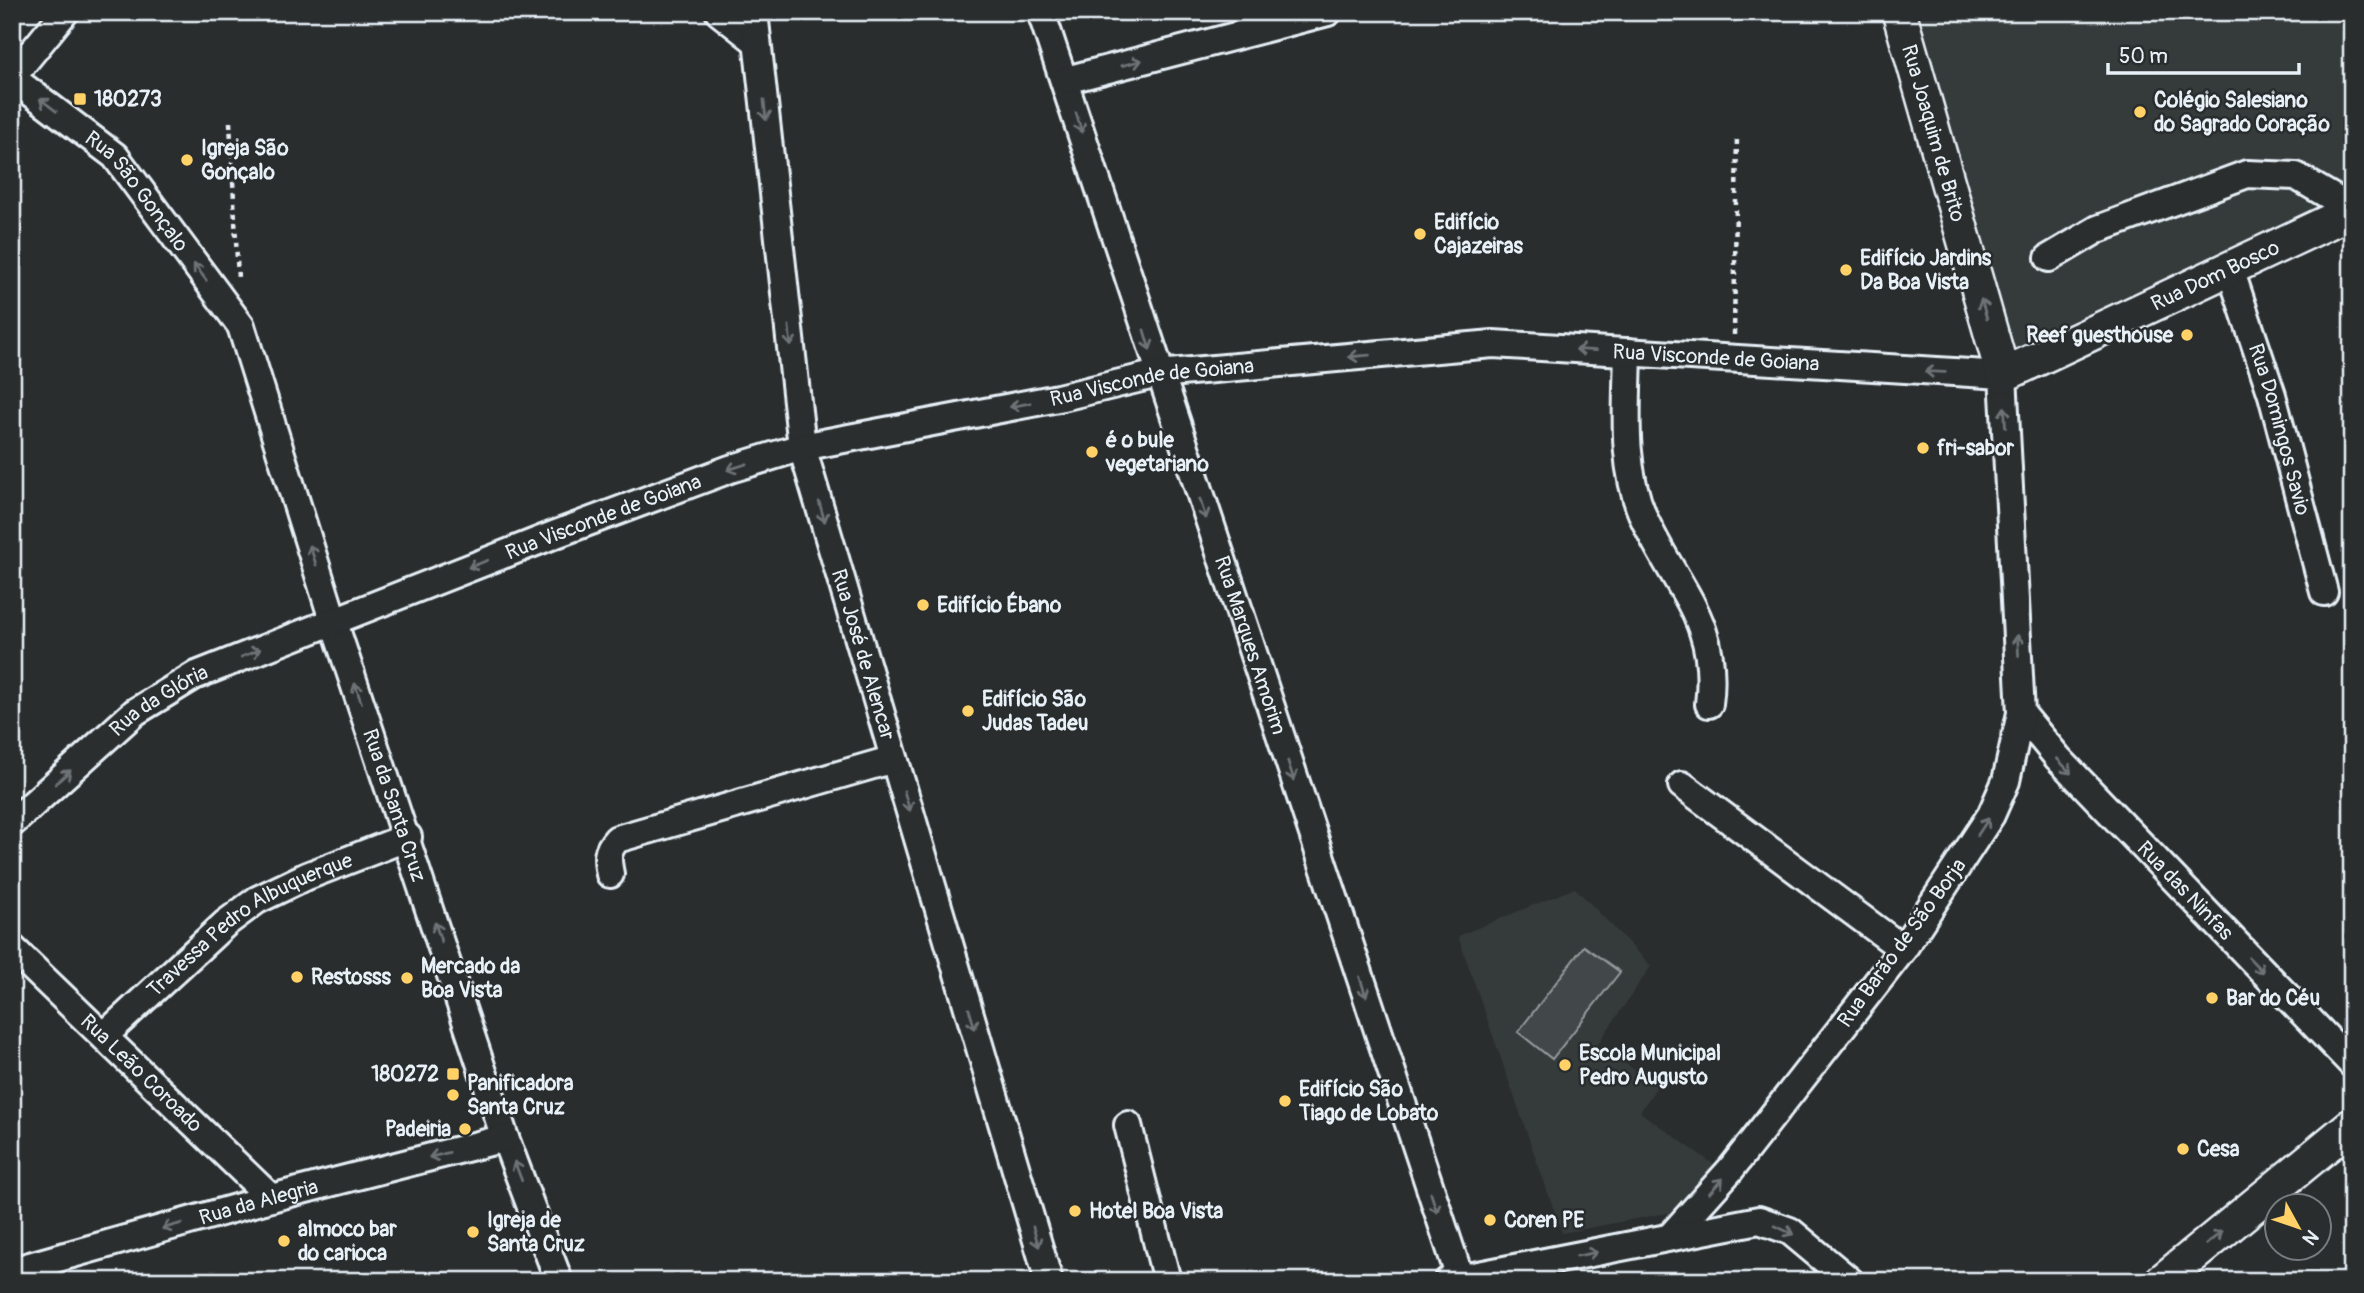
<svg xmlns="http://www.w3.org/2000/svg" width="2364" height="1293" font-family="Pangolin,sans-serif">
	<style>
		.built { fill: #363a3b }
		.green { fill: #424648; stroke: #959ca0; stroke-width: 2 }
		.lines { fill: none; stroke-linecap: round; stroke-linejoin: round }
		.minor-casing { stroke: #e8f1f8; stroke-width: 32 }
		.major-casing { stroke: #e8f1f8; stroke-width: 38 }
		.path { stroke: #e8f1f8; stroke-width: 4.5; stroke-dasharray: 5 5; stroke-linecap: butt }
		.minor { stroke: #2a2d2e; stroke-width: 26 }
		.major { stroke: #2a2d2e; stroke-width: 33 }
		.oneway { stroke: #6c7275 }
		.poi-dot { fill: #ffd166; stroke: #2a2d2e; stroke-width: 2.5 }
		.labels { text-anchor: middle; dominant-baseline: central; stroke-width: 5; stroke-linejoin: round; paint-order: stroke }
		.poi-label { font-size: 21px; font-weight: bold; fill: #e8f1f8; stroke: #2a2d2e; text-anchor: start }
		.street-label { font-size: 21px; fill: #e8f1f8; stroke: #2a2d2e }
	</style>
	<rect width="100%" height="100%" fill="#2a2d2e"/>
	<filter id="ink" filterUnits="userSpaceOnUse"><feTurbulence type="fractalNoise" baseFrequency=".0143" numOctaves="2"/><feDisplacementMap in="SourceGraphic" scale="14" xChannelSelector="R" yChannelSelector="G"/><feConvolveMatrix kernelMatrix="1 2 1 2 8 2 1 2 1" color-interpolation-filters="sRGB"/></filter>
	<g filter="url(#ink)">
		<path class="built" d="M1900,12H2352V211L2003,375Z
			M1575,888L1651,966L1598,1044L1657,1086L1640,1112L1716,1166L1683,1210L1562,1233L1458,936Z"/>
		<path class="green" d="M1584,946L1620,972L1552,1059L1518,1032Z"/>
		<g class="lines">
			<g class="minor-casing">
				<g id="minor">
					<path d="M719,12L757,42"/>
					<path id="s1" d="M754,12L802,447L1049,1281"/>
					<path id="s2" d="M1041,12L1460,1278"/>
					<path d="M12,77L65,12"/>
					<path id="s3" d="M12,78L115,156L241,326L333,620L505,1138L559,1281"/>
					<path d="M1066,80L1328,12"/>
					<path d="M2049,258L2098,229L2247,174L2296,176L2352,209"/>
					<path id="s4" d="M2230,269L2272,395L2324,592"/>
					<path d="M1628,352C1627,406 1621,465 1643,516C1674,587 1720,620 1709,704"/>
					<path id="s5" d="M2021,713L2058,758L2352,1064"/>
					<path d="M1682,785L1903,949"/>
					<path id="s6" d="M12,823L135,712L194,676L556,534L730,469L802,447L1058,398L1158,374L1493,344L2003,375L2021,713L2006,781L1991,815L1903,949L1731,1169L1670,1237"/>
					<path d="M610,874C607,859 606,851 617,839L894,759"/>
					<path id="s7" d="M12,948L271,1198"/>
					<path id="s8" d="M105,1035L226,923L257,900L307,876L408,837"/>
					<path d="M1128,1125L1167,1281"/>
					<path id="s9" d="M12,1271L271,1198L505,1138"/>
					<path d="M1448,1281L1759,1220L1790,1231L1850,1281"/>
				</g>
			</g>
			<g class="major-casing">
				<g id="major">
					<path id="s10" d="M1899,12L2003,375L2352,211"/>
					<path d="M2162,1281L2352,1125"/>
				</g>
			</g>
			<path class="path" d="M230,122L238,279
				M1734,335L1737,135"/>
			<use href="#minor" class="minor"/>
			<use href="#major" class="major"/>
		</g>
		<defs><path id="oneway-shaft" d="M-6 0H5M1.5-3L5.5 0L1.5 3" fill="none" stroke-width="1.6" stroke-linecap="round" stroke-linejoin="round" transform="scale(1.75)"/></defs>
		<g class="oneway">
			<use href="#oneway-shaft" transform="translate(1132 63) rotate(-15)"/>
			<use href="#oneway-shaft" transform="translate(48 105) rotate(-143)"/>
			<use href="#oneway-shaft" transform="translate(765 110) rotate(84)"/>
			<use href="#oneway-shaft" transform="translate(1079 123) rotate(73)"/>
			<use href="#oneway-shaft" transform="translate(200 272) rotate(-127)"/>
			<use href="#oneway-shaft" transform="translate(1984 309) rotate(-106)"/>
			<use href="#oneway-shaft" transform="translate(790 336) rotate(84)"/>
			<use href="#oneway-shaft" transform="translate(1147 340) rotate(73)"/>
			<use href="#oneway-shaft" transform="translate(1586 350) rotate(-177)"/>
			<use href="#oneway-shaft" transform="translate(1359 356) rotate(175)"/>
			<use href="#oneway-shaft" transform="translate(1935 372) rotate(-178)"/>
			<use href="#oneway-shaft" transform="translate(1020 405) rotate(169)"/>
			<use href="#oneway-shaft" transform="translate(2005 417) rotate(-93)"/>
			<use href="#oneway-shaft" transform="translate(737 467) rotate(162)"/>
			<use href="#oneway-shaft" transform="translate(1203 509) rotate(72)"/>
			<use href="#oneway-shaft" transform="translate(822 512) rotate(74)"/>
			<use href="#oneway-shaft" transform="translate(313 555) rotate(-107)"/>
			<use href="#oneway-shaft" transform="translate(478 564) rotate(159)"/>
			<use href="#oneway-shaft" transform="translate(2018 645) rotate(-93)"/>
			<use href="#oneway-shaft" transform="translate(251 653) rotate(-22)"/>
			<use href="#oneway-shaft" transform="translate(358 693) rotate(-109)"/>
			<use href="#oneway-shaft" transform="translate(2064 766) rotate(47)"/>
			<use href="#oneway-shaft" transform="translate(1291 771) rotate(72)"/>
			<use href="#oneway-shaft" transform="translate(63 777) rotate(-42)"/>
			<use href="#oneway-shaft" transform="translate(907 801) rotate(73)"/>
			<use href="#oneway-shaft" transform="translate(1983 827) rotate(-57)"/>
			<use href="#oneway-shaft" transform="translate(438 932) rotate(-108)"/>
			<use href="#oneway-shaft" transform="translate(2256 965) rotate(46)"/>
			<use href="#oneway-shaft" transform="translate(1363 987) rotate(72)"/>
			<use href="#oneway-shaft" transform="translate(972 1019) rotate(73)"/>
			<use href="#oneway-shaft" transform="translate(439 1155) rotate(166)"/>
			<use href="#oneway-shaft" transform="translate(518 1171) rotate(-111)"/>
			<use href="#oneway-shaft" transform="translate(1716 1186) rotate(-48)"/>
			<use href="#oneway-shaft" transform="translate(1434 1203) rotate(72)"/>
			<use href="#oneway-shaft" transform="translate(172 1226) rotate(164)"/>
			<use href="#oneway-shaft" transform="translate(1784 1230) rotate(26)"/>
			<use href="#oneway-shaft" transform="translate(1036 1237) rotate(73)"/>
			<use href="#oneway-shaft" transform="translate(2214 1238) rotate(-39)"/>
			<use href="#oneway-shaft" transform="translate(1587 1254) rotate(-11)"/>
		</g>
	</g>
	<g class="poi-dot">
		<rect x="73" y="92" width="14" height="14" rx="3.5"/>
		<circle cx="2140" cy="112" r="7"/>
		<circle cx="187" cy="160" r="7"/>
		<circle cx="1420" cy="234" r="7"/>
		<circle cx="1846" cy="270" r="7"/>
		<circle cx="2187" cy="335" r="7"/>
		<circle cx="1923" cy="448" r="7"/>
		<circle cx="1092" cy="452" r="7"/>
		<circle cx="923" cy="605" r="7"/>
		<circle cx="968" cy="711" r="7"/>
		<circle cx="297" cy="977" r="7"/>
		<circle cx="407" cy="978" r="7"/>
		<circle cx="2212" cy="998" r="7"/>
		<circle cx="1565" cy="1065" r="7"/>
		<rect x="446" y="1067" width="14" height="14" rx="3.5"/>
		<circle cx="453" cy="1095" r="7"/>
		<circle cx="1285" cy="1101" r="7"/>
		<circle cx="465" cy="1129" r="7"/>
		<circle cx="2183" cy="1149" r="7"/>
		<circle cx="1075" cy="1211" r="7"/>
		<circle cx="1490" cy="1220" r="7"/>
		<circle cx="473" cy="1232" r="7"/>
		<circle cx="284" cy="1241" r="7"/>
	</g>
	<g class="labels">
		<g class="poi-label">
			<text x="94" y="99">180273</text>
			<text x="2154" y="100">Colégio Salesiano<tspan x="2154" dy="24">do Sagrado Coração</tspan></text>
			<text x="201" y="148">Igreja São<tspan x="201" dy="24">Gonçalo</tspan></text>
			<text x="1434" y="222">Edifício<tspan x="1434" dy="24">Cajazeiras</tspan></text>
			<text x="1860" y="258">Edifício Jardins<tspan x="1860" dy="24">Da Boa Vista</tspan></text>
			<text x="2173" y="335" text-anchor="end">Reef guesthouse</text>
			<text x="1106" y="440">é o bule<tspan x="1106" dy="24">vegetariano</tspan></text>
			<text x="1937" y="448">fri-sabor</text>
			<text x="937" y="605">Edifício Ébano</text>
			<text x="982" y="699">Edifício São<tspan x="982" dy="24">Judas Tadeu</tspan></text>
			<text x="421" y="966">Mercado da<tspan x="421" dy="24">Boa Vista</tspan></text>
			<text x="311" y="977">Restosss</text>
			<text x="2226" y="998">Bar do Céu</text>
			<text x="1579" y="1053">Escola Municipal<tspan x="1579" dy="24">Pedro Augusto</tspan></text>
			<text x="439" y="1074" text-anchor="end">180272</text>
			<text x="467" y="1083">Panificadora<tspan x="467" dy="24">Santa Cruz</tspan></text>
			<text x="1299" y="1089">Edifício São<tspan x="1299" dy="24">Tiago de Lobato</tspan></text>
			<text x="451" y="1129" text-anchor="end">Padeiria</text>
			<text x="2197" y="1149">Cesa</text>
			<text x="1089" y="1211">Hotel Boa Vista</text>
			<text x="487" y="1220">Igreja de<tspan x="487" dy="24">Santa Cruz</tspan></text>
			<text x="1504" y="1220">Coren PE</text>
			<text x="298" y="1229">almoco bar<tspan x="298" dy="24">do carioca</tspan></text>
		</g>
		<g class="street-label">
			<text stroke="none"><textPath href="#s10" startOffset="126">Rua Joaquim de Brito</textPath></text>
			<text stroke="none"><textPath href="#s3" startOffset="170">Rua São Gonçalo</textPath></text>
			<text stroke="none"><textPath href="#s10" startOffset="612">Rua Dom Bosco</textPath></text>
			<text stroke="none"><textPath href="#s6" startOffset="1808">Rua Visconde de Goiana</textPath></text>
			<text stroke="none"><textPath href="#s6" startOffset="1241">Rua Visconde de Goiana</textPath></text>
			<text stroke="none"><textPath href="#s4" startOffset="168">Rua Domingos Savio</textPath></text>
			<text stroke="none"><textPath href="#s6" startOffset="674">Rua Visconde de Goiana</textPath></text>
			<text stroke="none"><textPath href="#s2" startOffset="667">Rua Marques Amorim</textPath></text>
			<text stroke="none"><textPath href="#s1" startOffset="654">Rua José de Alencar</textPath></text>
			<text stroke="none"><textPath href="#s6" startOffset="192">Rua da Glória</textPath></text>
			<text stroke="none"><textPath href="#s3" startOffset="844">Rua da Santa Cruz</textPath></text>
			<text stroke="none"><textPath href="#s5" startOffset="242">Rua das Ninfas</textPath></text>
			<text stroke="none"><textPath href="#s8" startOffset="184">Travessa Pedro Albuquerque</textPath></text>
			<text transform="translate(1902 943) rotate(-54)">Rua Barão de São Borja</text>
			<text stroke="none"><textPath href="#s7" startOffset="180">Rua Leão Coroado</textPath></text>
			<text stroke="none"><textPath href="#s9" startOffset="256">Rua da Alegria</textPath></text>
		</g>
	</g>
	<rect width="2364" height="1293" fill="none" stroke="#2a2d2e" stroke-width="42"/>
	<rect x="21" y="21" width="2322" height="1251" fill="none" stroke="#e8f1f8" stroke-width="2.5" filter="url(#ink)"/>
	<g transform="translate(2298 1227) rotate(130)"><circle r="33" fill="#2a2d2e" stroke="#767b7f" stroke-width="2"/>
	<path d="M0-5L12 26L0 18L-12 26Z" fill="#ffd166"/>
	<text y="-10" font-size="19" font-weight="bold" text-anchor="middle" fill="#e8f1f8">N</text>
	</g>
	<path d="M2108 63v10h191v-10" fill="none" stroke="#e8f1f8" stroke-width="3.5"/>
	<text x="2119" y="63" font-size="21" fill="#e8f1f8" stroke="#2a2d2e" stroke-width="5" paint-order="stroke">50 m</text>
</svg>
